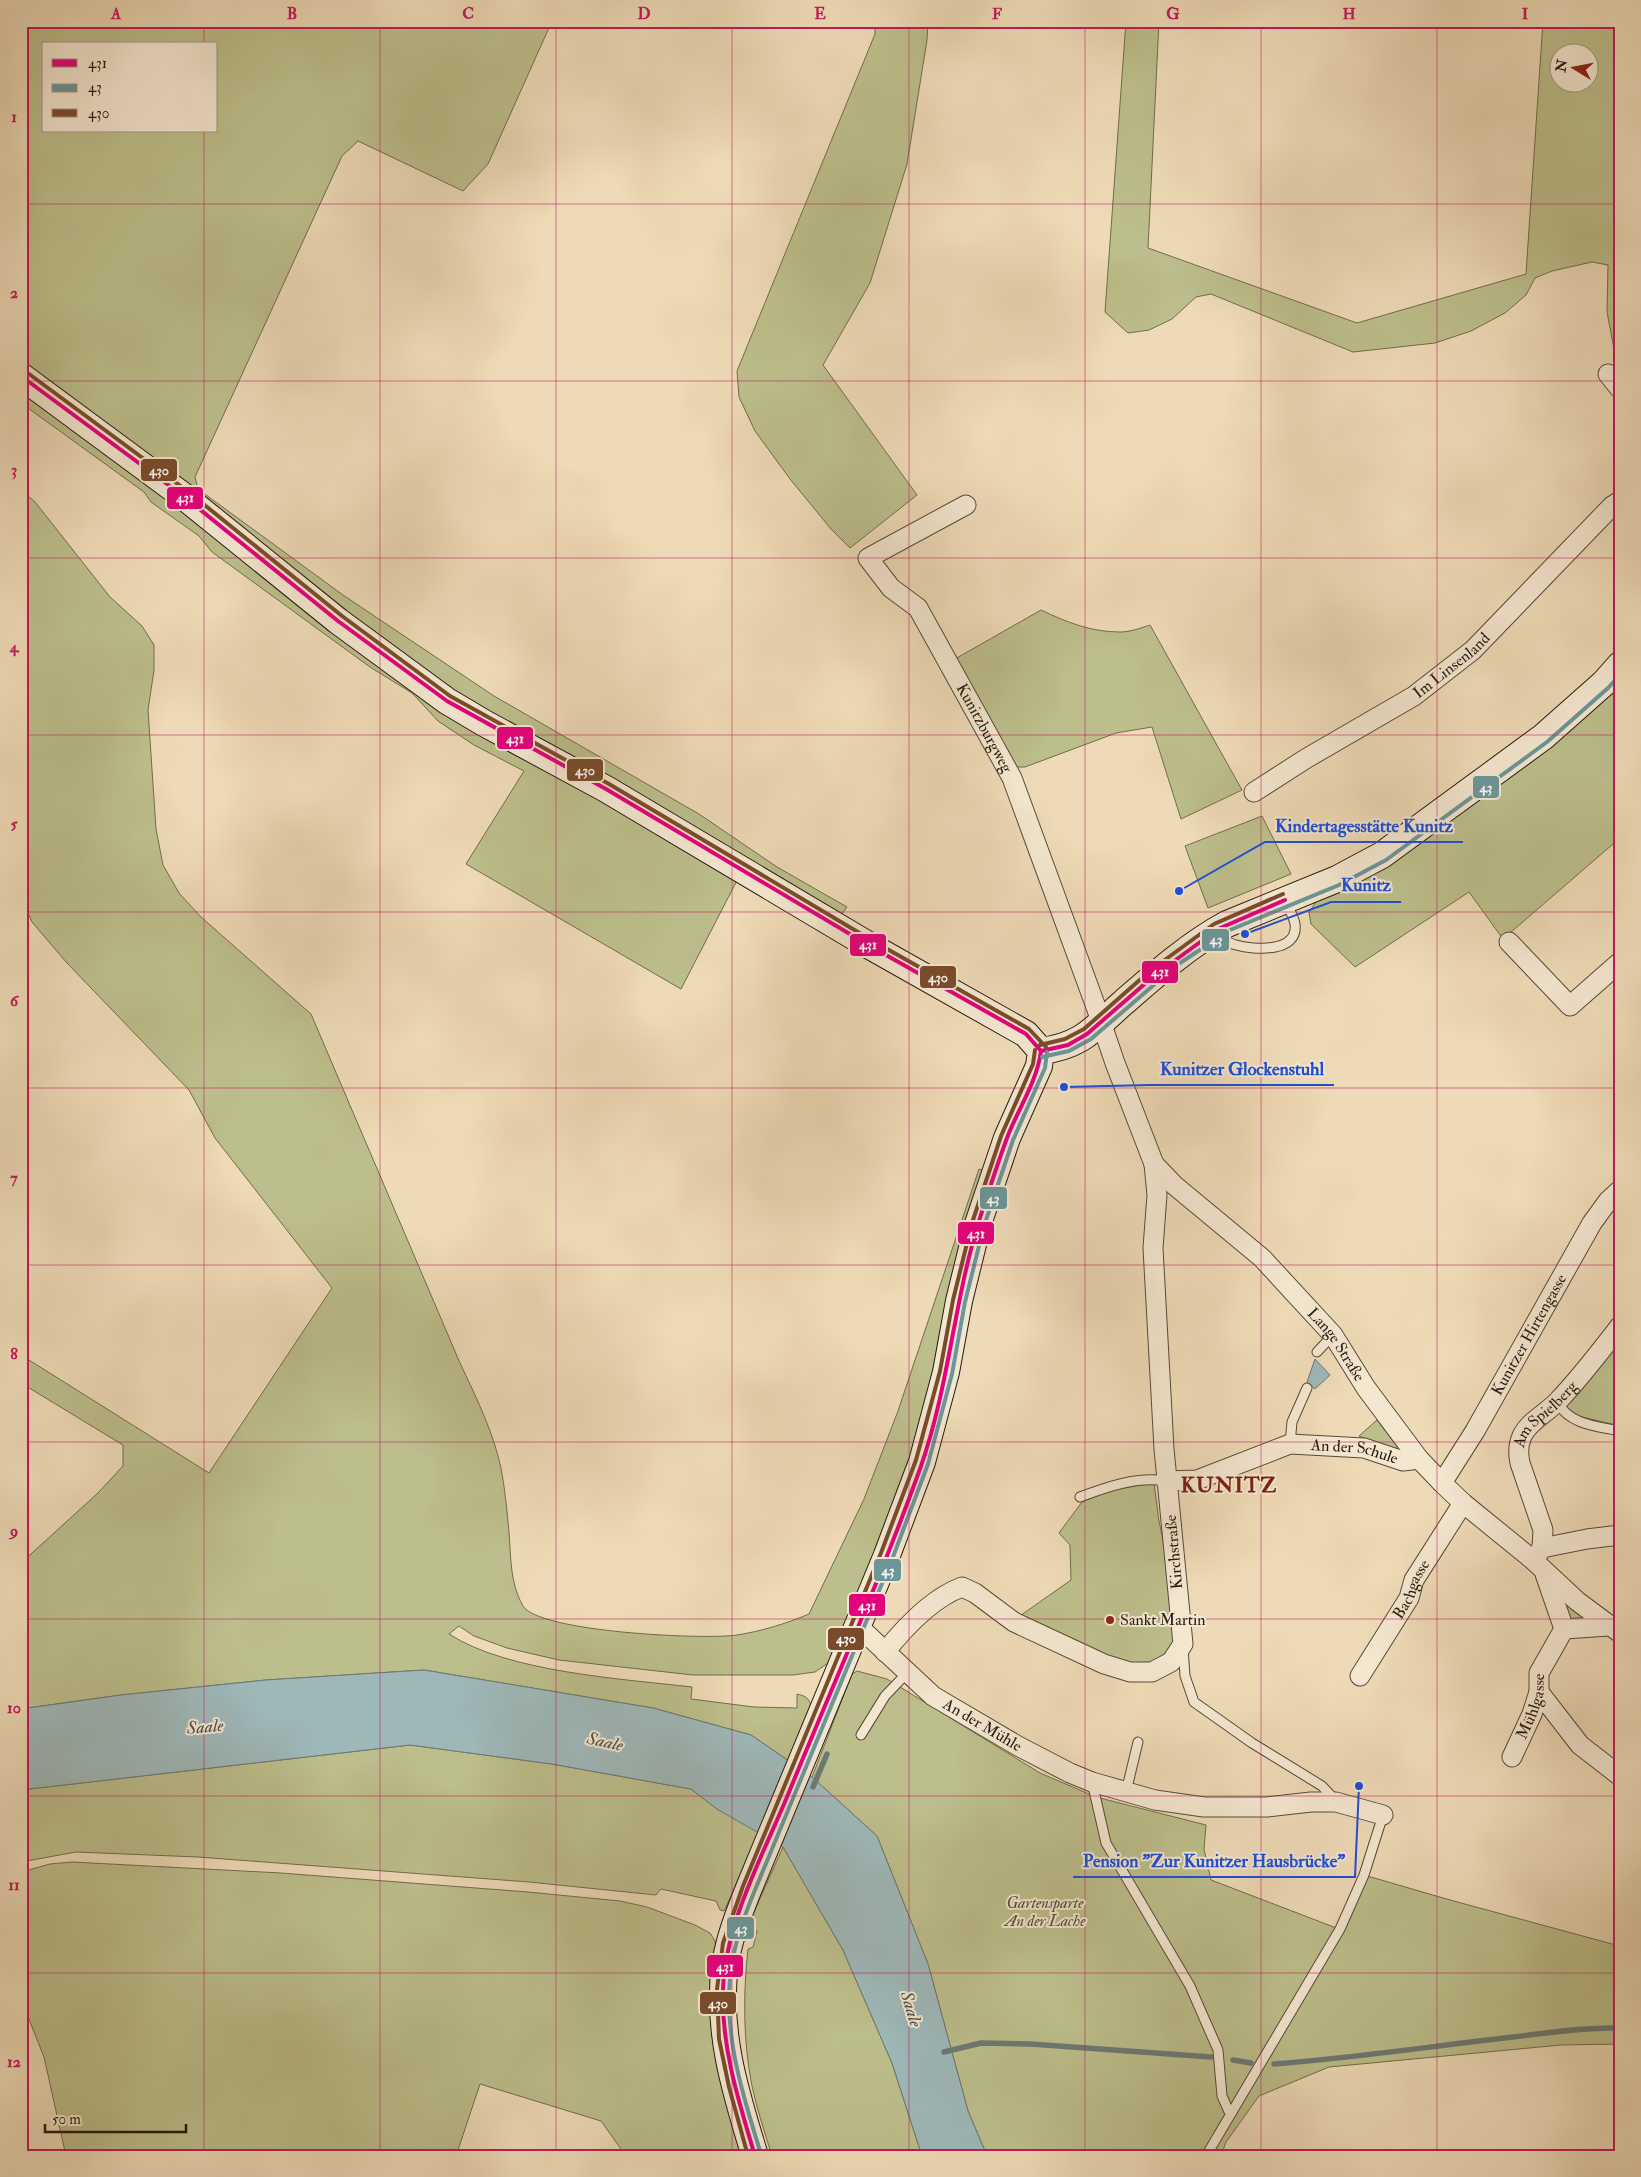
<svg xmlns="http://www.w3.org/2000/svg" width="1641" height="2177" font-family="'IM FELL Double Pica',serif">
	<style>
		.green { fill: #bcbe8b; stroke: #706c4c; fill-rule: evenodd }
		.water { fill: #9eb8b9; stroke: #6d7975 }
		.lines { fill: none; stroke-linecap: round; stroke-linejoin: round }
		.stream { stroke: #6d7975; stroke-width: 5.5 }
		.lane-casing { stroke: #564a38; stroke-width: 11 }
		.street-casing { stroke: #564a38; stroke-width: 21 }
		.secondary-casing { stroke: #241a0e; stroke-width: 28 }
		.lane { stroke: #f4e7d0; stroke-width: 9 }
		.street { stroke: #f4e7d0; stroke-width: 19 }
		.secondary { stroke: #f4e7d0; stroke-width: 26 }
		.bus-1-casing { stroke: #f4e7d0; stroke-width: 8 }
		.bus-2-casing { stroke: #f4e7d0; stroke-width: 8 }
		.bus-3-casing { stroke: #f4e7d0; stroke-width: 8 }
		.bus-1 { stroke: #e5007d; stroke-width: 4 }
		.bus-2 { stroke: #6c969a; stroke-width: 4 }
		.bus-3 { stroke: #7a4b2a; stroke-width: 4 }
		.grid { fill: none; stroke: #c2185b; stroke-width: 1; stroke-opacity: 0.55 }
		.poi-dot { fill: #8f2418; stroke: #f4e7d0; stroke-width: 2 }
		.labels { text-anchor: middle; dominant-baseline: central; stroke-width: 4; stroke-linejoin: round; paint-order: stroke }
		.street-label { font-size: 16px; fill: #241a0e; stroke: #f4e7d0 }
		.poi-label { font-size: 16px; fill: #241a0e; stroke: #f4e7d0; text-anchor: start }
		.park-label { font-size: 16px; font-style: italic; fill: #524b34; stroke: #f4e7d0 }
		.water-label { font-size: 18px; font-style: italic; fill: #4f514a; stroke: #f4e7d0 }
		.district-label { font-size: 21px; font-weight: bold; letter-spacing: 1px; fill: #7a1f14; stroke: #f4e7d0 }
		.leader { fill: none; stroke: #1d4ed8; stroke-width: 2 }
		.callout-dot { fill: #1d4ed8; stroke: #f4e7d0; stroke-width: 2 }
		.callout-label { font-size: 18px; text-anchor: middle; font-weight: bold; fill: #1d4ed8; stroke: #f4e7d0; stroke-width: 4; stroke-linejoin: round; paint-order: stroke }
		.line-badge { stroke: #f4e7d0; stroke-width: 2 }
		.badge-label { font-size: 14px; text-anchor: middle; font-weight: bold; fill: #fff }
		.neatline { fill: none; stroke: #c2185b; stroke-width: 2 }
		.grid-label { font-size: 16px; text-anchor: middle; font-weight: bold; fill: #c2185b }
	</style>
	<rect width="100%" height="100%" fill="#eedab6"/>
	<filter id="stains"><feTurbulence type="fractalNoise" baseFrequency=".004" numOctaves="4"/><feColorMatrix values="0 0 0 0 .2 0 0 0 0 .09 0 0 0 0 .02 0 0 0 .5 -.17"/></filter>
	<radialGradient id="worn" r=".72"><stop offset=".6" stop-color="#630" stop-opacity="0"/><stop offset="1" stop-color="#630" stop-opacity=".3"/></radialGradient>
	<path class="green" d="M21,21H552L488,164L463,191L358,141L342,156L195,477L198,489L343,595L494,696L699,814L777,867L847,907L838,919L746,863L681,989L466,864L524,771L474,745L438,721L412,693L370,667L212,552L199,536L151,502L144,492L21,403ZM44,44H216V131H44Z
		M875,21H928L927,40L907,164L870,283L823,365L917,495L850,548L831,529L790,479L755,431L739,397L737,371L875,34Z
		M1126,21H1159L1148,248L1357,323L1526,274L1543,21H1620V374L1619,375L1607,312L1608,265L1592,262L1552,271L1535,278L1526,295L1505,313L1471,331L1435,343L1353,352L1211,294L1196,297L1172,319L1149,330L1128,333L1105,312ZM1558,52H1588V82H1558Z
		M21,490L35,502L110,597L142,626L154,645V670L148,710L156,829L163,865L179,893L201,917L311,1014L460,1363C476,1397 493,1431 501,1468C505,1489 507,1511 509,1532C511,1558 510,1583 523,1606C539,1632 704,1640 737,1635C762,1631 785,1624 809,1614L864,1499L898,1411L979,1169L986,1171L911,1462L834,1659L815,1672L793,1675H693L559,1660L507,1648L474,1636L459,1626L449,1634C507,1672 623,1679 692,1687L691,1699L754,1707L797,1708V1694C805,1696 808,1697 811,1705L789,1761L751,1735L653,1708L424,1670L266,1680L121,1695L21,1709V1563L98,1493L123,1466V1445L21,1383V1355L209,1473L332,1288L215,1138L189,1090L67,963L32,922L21,897Z
		M1041,610C1066,622 1091,632 1120,632C1130,632 1141,628 1150,625L1242,790L1181,819L1152,727L1116,733L1025,767H1017L1007,762L955,659Z
		M1620,679V838L1503,939L1469,892L1355,967L1311,924L1309,912L1318,899Z
		M1262,816L1291,874L1208,908L1185,846Z
		M1620,1336V1426L1578,1416L1566,1409V1404Z
		M1377,1420L1402,1453L1359,1436Z
		M1154,1483L1159,1521L1175,1595L1176,1641L1163,1662L1132,1666L1017,1618L1071,1580L1070,1545L1059,1533L1082,1502L1111,1490Z
		M1564,1600L1589,1621L1571,1624Z
		M857,1671L887,1679L1040,1773L1096,1797L1206,1825L1204,1849L1211,1880L1339,1929L1364,1875L1450,1900L1616,1945L1620,1936V2044L1561,2045L1329,2067L1259,2096L1226,2142L1221,2156H987L968,2111L928,1964L877,1836L812,1777L852,1674Z
		M410,1745L552,1764L691,1789L717,1809L760,1832L724,1911L720,1910L716,1901L661,1889L656,1895L529,1882L198,1857L76,1852L21,1862V1790Z
		M783,1847L843,1950L892,2063L922,2156H772C765,2133 757,2110 752,2086C743,2040 743,1995 748,1949L753,1947L757,1931L749,1923Z
		M72,1862L281,1873L528,1892L620,1901L647,1907L695,1925L710,1933L715,1941L742,2156H626L601,2121L480,2084L456,2156H66L44,2057L21,1999V1872L50,1864Z"/>
	<path class="water" d="M1315,1359L1330,1375L1315,1389L1307,1382Z
		M424,1670L653,1708L751,1735L812,1777L877,1836L928,1964L968,2111L987,2156H922L892,2063L843,1950L783,1847L717,1809L691,1789L552,1764L410,1745L21,1790V1709L121,1695L266,1680Z"/>
	<g class="lines">
		<path class="stream" d="M813,1787L827,1754
			M944,2052L981,2043L1031,2044L1211,2057
			M1233,2060L1251,2063
			M1274,2064C1354,2058 1434,2046 1513,2037C1548,2033 1585,2027 1620,2028"/>
		<g class="lane-casing">
			<path id="lane" d="M1214,935C1221,938 1228,943 1236,945C1254,950 1299,953 1295,924C1294,917 1289,909 1286,903
				M1317,1352L1333,1335
				M1557,1402C1570,1425 1596,1426 1620,1431
				M1290,1444L1292,1422L1307,1388
				M1080,1497C1107,1487 1137,1476 1166,1481
				M1183,1648L1185,1676L1194,1702L1252,1743L1322,1786L1336,1801
				M861,1735L885,1696L907,1673
				M1092,1782L1106,1843L1190,1986L1218,2050L1222,2096L1230,2114
				M1126,1792L1138,1742
				M1206,2156L1340,1929L1364,1875L1383,1815"/>
		</g>
		<g class="street-casing">
			<g id="street">
				<path d="M1608,374L1620,389"/>
				<path id="s1" d="M966,505L868,558L891,588L918,608L1012,778L1096,1007L1115,1063L1154,1164L1174,1185L1262,1258L1333,1335L1366,1388L1419,1459L1442,1483L1463,1503L1533,1560L1577,1601L1620,1633"/>
				<path id="s2" d="M1254,792L1307,758L1414,696L1473,650L1612,506L1620,501"/>
				<path d="M1509,942L1570,1006L1620,962"/>
				<path id="s3" d="M1166,1481L1197,1480L1290,1444L1364,1448L1403,1461L1419,1459"/>
				<path id="s4" d="M1442,1483L1475,1431L1592,1223L1608,1201L1620,1190"/>
				<path id="s5" d="M1542,1548L1543,1530L1520,1463C1518,1454 1518,1445 1522,1436C1529,1421 1547,1413 1558,1401C1580,1378 1600,1352 1620,1326"/>
				<path d="M1536,1557L1542,1548L1587,1539L1620,1535"/>
				<path d="M1545,1574L1564,1629L1609,1626"/>
				<path id="s6" d="M858,1626L933,1696L1018,1746L1070,1773L1092,1782L1155,1800L1204,1807H1267L1311,1802H1336L1383,1815"/>
				<path d="M885,1652C905,1627 932,1598 962,1587L975,1593L1014,1622L1104,1664L1130,1672H1152L1171,1662L1183,1644L1164,1449L1153,1248L1157,1195L1154,1164"/>
				<path id="s7" d="M1360,1676L1409,1598L1414,1580L1463,1503"/>
				<path d="M1539,1692L1580,1745L1620,1776"/>
				<path id="s8" d="M1512,1757L1532,1714L1539,1692V1673L1564,1629"/>
			</g>
		</g>
		<g class="secondary-casing">
			<path id="secondary" d="M21,376L182,495L338,621L447,701L484,723L606,789L870,946L1026,1034L1041,1051
				M1041,1051C1083,1046 1095,1027 1124,1002C1156,974 1190,944 1227,924L1337,879L1382,855L1543,737L1604,683L1620,665
				M755,2156C736,2094 716,2031 725,1965C729,1938 739,1913 749,1888L887,1555L922,1462L946,1372L959,1301L978,1224L1007,1138L1039,1066L1041,1051"/>
		</g>
		<use href="#lane" class="lane"/>
		<use href="#street" class="street"/>
		<use href="#secondary" class="secondary"/>
		<g class="bus-1-casing">
			<path id="bus-1" d="M21,376L182,495L338,621L447,701L606,789L870,946L1026,1034L1041,1051
				M1041,1051L1068,1045L1087,1034L1155,975L1218,929L1285,900
				M755,2156C739,2102 721,2047 723,1990C725,1924 762,1857 787,1797C832,1687 881,1578 921,1466C949,1386 954,1301 979,1221C988,1193 997,1165 1007,1138C1018,1109 1037,1082 1041,1051"/>
		</g>
		<g class="bus-2-casing">
			<path id="bus-2" d="M1042,1057L1069,1051L1091,1039L1177,965L1230,930L1339,885L1386,860L1547,742L1608,688L1620,675
				M761,2154C742,2093 721,2028 732,1963C736,1938 745,1914 755,1890L893,1557L928,1464L952,1374L965,1302L984,1226L1013,1140L1045,1068L1047,1052"/>
		</g>
		<g class="bus-3-casing">
			<path id="bus-3" d="M25,371L186,490L342,616L450,696L609,784L873,941L1029,1029L1046,1047
				M1040,1045L1065,1039L1084,1029L1151,970L1214,924L1283,894
				M748,2156L729,2087L719,2039L717,1989L723,1943L743,1886L881,1553L916,1460L940,1371L953,1300L972,1223L1001,1136L1033,1064L1035,1050"/>
		</g>
		<use href="#bus-1" class="bus-1"/>
		<use href="#bus-2" class="bus-2"/>
		<use href="#bus-3" class="bus-3"/>
	</g>
	<path class="grid" d="M204,21V44M380,21V2156M556,21V2156M732,21V2156M909,21V2156M1085,21V2156M1261,21V2156M1437,21V2156M204,131V2156M21,204H1620M21,381H1620M21,558H1620M21,735H1620M21,912H1620M21,1088H1620M21,1265H1620M21,1442H1620M21,1619H1620M21,1796H1620M21,1973H1620"/>
	<circle class="poi-dot" cx="1110" cy="1620" r="5"/>
	<g class="labels">
		<g class="street-label">
			<text stroke="none"><textPath href="#s2" startOffset="235">Im Linsenland</textPath></text>
			<text stroke="none"><textPath href="#s1" startOffset="320">Kunitzburgweg</textPath></text>
			<text stroke="none"><textPath href="#s4" startOffset="172">Kunitzer Hirtengasse</textPath></text>
			<text stroke="none"><textPath href="#s1" startOffset="1046">Lange Straße</textPath></text>
			<text stroke="none"><textPath href="#s5" startOffset="148">Am Spielberg</textPath></text>
			<text stroke="none"><textPath href="#s3" startOffset="196">An der Schule</textPath></text>
			<text transform="translate(1174 1552) rotate(-95)">Kirchstraße</text>
			<text stroke="none"><textPath href="#s7" startOffset="101">Bachgasse</textPath></text>
			<text stroke="none"><textPath href="#s8" startOffset="55">Mühlgasse</textPath></text>
			<text stroke="none"><textPath href="#s6" startOffset="160">An der Mühle</textPath></text>
		</g>
		<g class="poi-label">
			<text x="1120" y="1620">Sankt Martin</text>
		</g>
		<g class="park-label">
			<text x="1045" y="1903">Gartensparte<tspan x="1045" dy="18">An der Lache</tspan></text>
		</g>
		<g class="water-label">
			<text transform="translate(205 1727) rotate(-5)">Saale</text>
			<text transform="translate(605 1742) rotate(12)">Saale</text>
			<text transform="translate(911 2009) rotate(73)">Saale</text>
		</g>
		<g class="district-label">
			<text x="1229" y="1485">KUNITZ</text>
		</g>
	</g>
	<path class="leader" d="M1179 891L1265 842H1463M1245 934L1331 902H1401M1064 1087L1150 1085H1334M1359 1786L1355 1877H1073"/>
	<g class="callout-dot">
		<circle cx="1179" cy="891" r="5"/>
		<circle cx="1245" cy="934" r="5"/>
		<circle cx="1064" cy="1087" r="5"/>
		<circle cx="1359" cy="1786" r="5"/>
	</g>
	<g class="callout-label">
		<text x="1364" y="832">Kindertagesstätte Kunitz</text>
		<text x="1366" y="891">Kunitz</text>
		<text x="1242" y="1075">Kunitzer Glockenstuhl</text>
		<text x="1214" y="1867">Pension "Zur Kunitzer Hausbrücke"</text>
	</g>
	<g class="line-badge">
		<rect x="140" y="458" width="38" height="24" rx="5" fill="#7a4b2a"/>
		<rect x="166" y="486" width="38" height="24" rx="5" fill="#e5007d"/>
		<rect x="496" y="726" width="38" height="24" rx="5" fill="#e5007d"/>
		<rect x="566" y="758" width="38" height="24" rx="5" fill="#7a4b2a"/>
		<rect x="1472" y="775" width="28" height="24" rx="5" fill="#6c969a"/>
		<rect x="1201" y="928" width="29" height="24" rx="5" fill="#6c969a"/>
		<rect x="849" y="933" width="38" height="24" rx="5" fill="#e5007d"/>
		<rect x="1141" y="960" width="38" height="24" rx="5" fill="#e5007d"/>
		<rect x="919" y="965" width="38" height="24" rx="5" fill="#7a4b2a"/>
		<rect x="979" y="1186" width="29" height="24" rx="5" fill="#6c969a"/>
		<rect x="957" y="1221" width="38" height="24" rx="5" fill="#e5007d"/>
		<rect x="873" y="1558" width="29" height="24" rx="5" fill="#6c969a"/>
		<rect x="848" y="1593" width="38" height="24" rx="5" fill="#e5007d"/>
		<rect x="827" y="1627" width="38" height="24" rx="5" fill="#7a4b2a"/>
		<rect x="726" y="1916" width="29" height="24" rx="5" fill="#6c969a"/>
		<rect x="706" y="1954" width="38" height="24" rx="5" fill="#e5007d"/>
		<rect x="699" y="1991" width="38" height="24" rx="5" fill="#7a4b2a"/>
	</g>
	<g class="badge-label">
		<text x="159" y="475">430</text>
		<text x="185" y="502">431</text>
		<text x="515" y="743">431</text>
		<text x="585" y="775">430</text>
		<text x="1486" y="792">43</text>
		<text x="1216" y="944">43</text>
		<text x="868" y="949">431</text>
		<text x="1160" y="976">431</text>
		<text x="938" y="982">430</text>
		<text x="993" y="1203">43</text>
		<text x="976" y="1238">431</text>
		<text x="888" y="1575">43</text>
		<text x="867" y="1610">431</text>
		<text x="846" y="1643">430</text>
		<text x="741" y="1933">43</text>
		<text x="725" y="1971">431</text>
		<text x="718" y="2008">430</text>
	</g>
	<rect width="1641" height="2177" fill="none" stroke="#eedab6" stroke-width="55"/>
	<rect x="42" y="42" width="175" height="90" fill="#f4e7d0" stroke="#a19582"/>
	<rect x="52" y="59" width="25" height="8" fill="#e5007d" stroke="#a19582"/>
	<text x="88" y="68" font-size="15" fill="#241a0e">431</text>
	<rect x="52" y="84" width="25" height="8" fill="#6c969a" stroke="#a19582"/>
	<text x="88" y="92" font-size="15" fill="#241a0e">43</text>
	<rect x="52" y="109" width="25" height="8" fill="#7a4b2a" stroke="#a19582"/>
	<text x="88" y="118" font-size="15" fill="#241a0e">430</text>
	<g transform="translate(1574 68) rotate(280)"><circle r="24" fill="#f4e7d0" stroke="#a19582"/>
	<path d="M0-4L9 19L0 12L-9 19Z" fill="#8f2418"/>
	<text y="-8" font-size="14" font-weight="bold" text-anchor="middle" fill="#241a0e">N</text>
	</g>
	<path d="M45 2124v8h141v-8" fill="none" stroke="#241a0e" stroke-width="2.5"/>
	<text x="52" y="2124" font-size="15" fill="#241a0e" stroke="#f4e7d0" stroke-width="4" paint-order="stroke">50 m</text>
	<rect x="28" y="28" width="1586" height="2122" class="neatline"/>
	<g class="grid-label">
		<text x="116" y="19">A</text>
		<text x="292" y="19">B</text>
		<text x="468" y="19">C</text>
		<text x="644" y="19">D</text>
		<text x="820" y="19">E</text>
		<text x="997" y="19">F</text>
		<text x="1173" y="19">G</text>
		<text x="1349" y="19">H</text>
		<text x="1525" y="19">I</text>
		<text x="14" y="122">1</text>
		<text x="14" y="298">2</text>
		<text x="14" y="475">3</text>
		<text x="14" y="652">4</text>
		<text x="14" y="829">5</text>
		<text x="14" y="1006">6</text>
		<text x="14" y="1183">7</text>
		<text x="14" y="1359">8</text>
		<text x="14" y="1536">9</text>
		<text x="14" y="1713">10</text>
		<text x="14" y="1890">11</text>
		<text x="14" y="2067">12</text>
	</g>
	<rect width="100%" height="100%" filter="url(#stains)"/>
	<rect width="100%" height="100%" fill="url(#worn)"/>
</svg>
